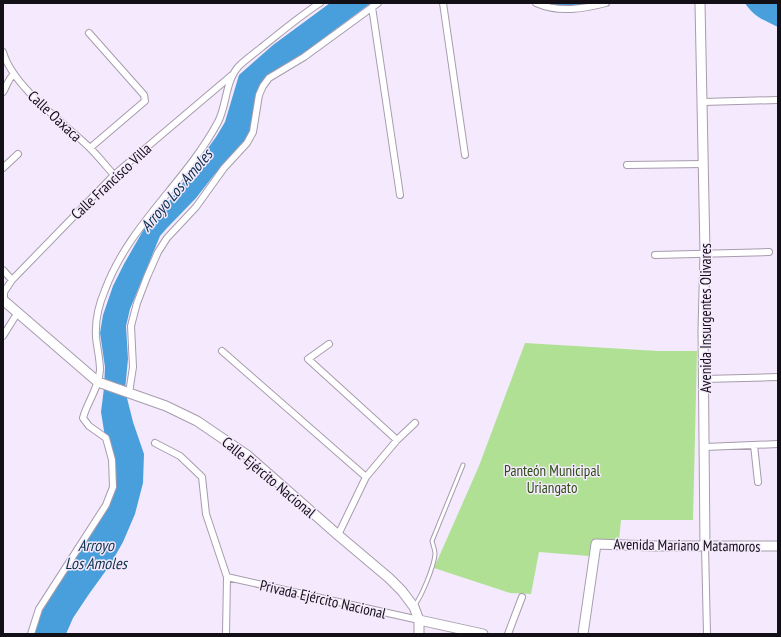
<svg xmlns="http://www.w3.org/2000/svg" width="781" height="637" font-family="'PT Sans Narrow',sans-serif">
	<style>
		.green { fill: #b0e093 }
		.water { fill: #499fdc }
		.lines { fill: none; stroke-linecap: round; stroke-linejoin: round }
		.lane-casing { stroke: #a69cad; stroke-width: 5 }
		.street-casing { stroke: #a69cad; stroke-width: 8 }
		.secondary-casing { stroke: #a69cad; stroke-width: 11 }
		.lane { stroke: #fff; stroke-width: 3 }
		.street { stroke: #fff; stroke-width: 6 }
		.secondary { stroke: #fff; stroke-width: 9 }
		.labels { text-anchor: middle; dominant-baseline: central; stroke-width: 3; stroke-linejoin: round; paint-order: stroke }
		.street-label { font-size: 15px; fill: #130f16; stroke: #f5eafd }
		.park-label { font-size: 15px; fill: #2c4c13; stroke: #f5eafd }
		.water-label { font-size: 16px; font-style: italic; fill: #0b3049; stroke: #f5eafd }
	</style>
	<rect width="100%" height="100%" fill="#f5eafd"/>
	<path class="green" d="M525,343L658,351H697L693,520H621L619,541L593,540L589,556L539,552L531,594L510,593L434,568L479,466Z"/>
	<path class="water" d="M330,3H371L293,61L265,80L251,133L246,141L231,158L214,175L196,198L167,228L160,236L130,309L126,326L128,359L125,390L133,422L144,454L143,483L135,514L123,542L110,565L89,594L73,618L66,634H31L39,609L113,487L101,412L104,388L105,367L100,333L103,315L113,286L124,264L144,229L171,199L216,137L225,122L239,75L273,45Z
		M545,3H594L565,7Z
		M745,3H778V27C765,21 753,16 745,3Z"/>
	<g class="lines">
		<g class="lane-casing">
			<path id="lane" d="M415,605C422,595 434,567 435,554C435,550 433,545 432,541L463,465"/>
		</g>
		<g class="street-casing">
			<path id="street" d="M443,3L465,155
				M536,3C559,13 583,9 606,3
				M372,7L400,195
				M89,33L144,95L145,101L90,148
				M3,52C13,87 63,122 89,147C98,156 106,166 114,175
				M3,92C7,86 8,79 14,74
				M703,102L778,100
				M627,165L704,164
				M3,168L18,154
				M655,255L769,252
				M3,270L12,280
				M4,301V292L12,280L114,175L232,75
				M3,336L18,312
				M329,344L308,359L397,440
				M222,351L366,477
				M704,379L778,377
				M129,393L133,367L131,326L137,303L147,277L158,252L167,238L196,207L224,168L247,143L253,132L259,95L263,86L269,78L304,57L378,3
				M155,443L180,456L202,477L206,514L227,577L226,634
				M754,445L758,482
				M705,447L778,444
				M338,535L366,477L397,440L415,423
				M705,546L707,634
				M227,577L419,620
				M31,634L39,609L106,505L113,487L112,460L106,438L89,426L83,418C87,402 99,388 100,370C100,359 97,348 96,337C95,321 99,304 105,290C129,225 186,182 218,122C227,105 225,81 239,66C246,59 255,53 262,47C281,32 300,16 320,3
				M508,634L522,597"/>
		</g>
		<g class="secondary-casing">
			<path id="secondary" d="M700,3L705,253L703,330L705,546
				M3,300L98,382L166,406L197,421L247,455L338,535L389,578L402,591L414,607L419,620V634
				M419,620L483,634
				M583,634L596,544L652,546H778"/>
		</g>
		<use href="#lane" class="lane"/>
		<use href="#street" class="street"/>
		<use href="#secondary" class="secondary"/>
	</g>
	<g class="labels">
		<g class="street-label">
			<text transform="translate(55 116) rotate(43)">Calle Oaxaca</text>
			<text transform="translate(111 181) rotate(-43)">Calle Francisco Villa</text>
			<text transform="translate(705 318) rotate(-90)">Avenida Insurgentes Olivares</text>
			<text transform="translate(269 477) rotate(40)">Calle Ejército Nacional</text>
			<text transform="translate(687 545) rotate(1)">Avenida Mariano Matamoros</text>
			<text transform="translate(323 599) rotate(13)">Privada Ejército Nacional</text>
		</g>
		<g class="park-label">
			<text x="552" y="470">Panteón Municipal<tspan x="552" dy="17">Uriangato</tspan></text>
		</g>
		<g class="water-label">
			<text transform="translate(176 190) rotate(-50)">Arroyo Los Amoles</text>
			<text x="96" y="545">Arroyo<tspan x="96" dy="18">Los Amoles</tspan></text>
		</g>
	</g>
	<rect width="781" height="637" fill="none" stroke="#130f16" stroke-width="8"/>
</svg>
